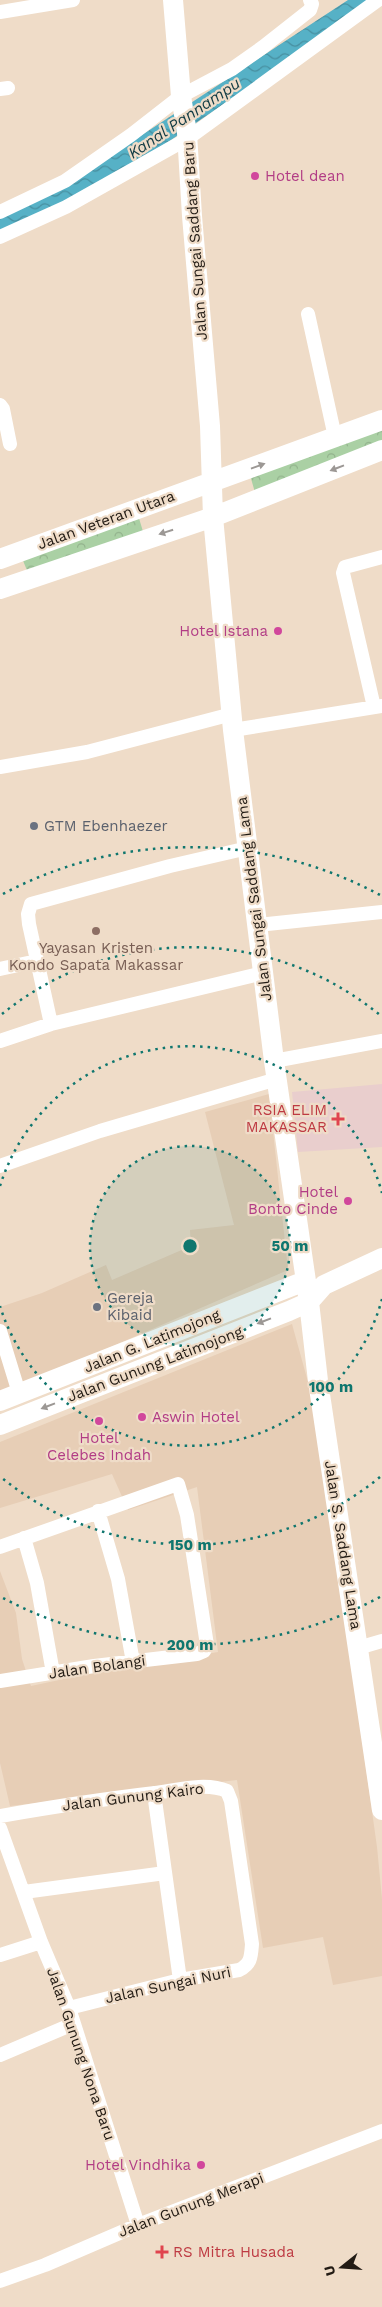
<svg xmlns="http://www.w3.org/2000/svg" width="382" height="2307" font-family="'Work Sans',sans-serif">
	<style>
		.built { fill: #e7ceb6 }
		.medical { fill: #e9cecd }
		.forest { fill: url(#forest-crowns) }
		.water { fill: url(#water-waves) }
		.lines { fill: none; stroke-linecap: round; stroke-linejoin: round }
		.minor { stroke: #fff; stroke-width: 14 }
		.secondary { stroke: #fff; stroke-width: 20 }
		.oneway { fill: #9c9895 }
		.ring { fill: none; stroke: #0f766e; stroke-width: 2.5; stroke-dasharray: 2.5 5 }
		.hotel-dot { fill: #d1479c; stroke: #efdcc8; stroke-width: 2 }
		.worship-dot { fill: #6b7280; stroke: #efdcc8; stroke-width: 2 }
		.education-dot { fill: #8d6e63; stroke: #efdcc8; stroke-width: 2 }
		.health-dot { fill: #e0444e; stroke: #efdcc8; stroke-width: 2 }
		.labels { text-anchor: middle; dominant-baseline: central; stroke-width: 4.5; stroke-linejoin: round; paint-order: stroke }
		.hotel-label { font-size: 15px; fill: #b23c85; stroke: #efdcc8; text-anchor: end }
		.street-label { font-size: 15px; fill: #221b14; stroke: #efdcc8 }
		.worship-label { font-size: 15px; fill: #5b616d; stroke: #efdcc8; text-anchor: start }
		.education-label { font-size: 15px; fill: #785e54; stroke: #efdcc8 }
		.health-label { font-size: 15px; fill: #be3a42; stroke: #efdcc8; text-anchor: end }
		.water-label { font-size: 16px; font-style: italic; fill: #0f3a43; stroke: #efdcc8 }
		.centre { fill: #0f766e; stroke: #efdcc8; stroke-width: 2.5 }
		.ring-label { font-size: 15px; text-anchor: middle; font-weight: bold; fill: #0f766e; stroke: #efdcc8; stroke-width: 4.5; stroke-linejoin: round; paint-order: stroke }
	</style>
	<defs>
		<pattern id="forest-crowns" width="20" height="18" patternUnits="userSpaceOnUse" patternTransform="scale(1.25)"><rect width="20" height="18" fill="#aad0a4"/><path d="M2 6a3 3 0 1 1 6 0M12 15a3 3 0 1 1 6 0" fill="none" stroke="#92b28c"/></pattern>
		<pattern id="water-waves" width="16" height="10" patternUnits="userSpaceOnUse" patternTransform="scale(1.25)"><rect width="16" height="10" fill="#56b1c6"/><path d="M0 5q4-4 8 0t8 0" fill="none" stroke="#478fa0"/></pattern>
	</defs>
	<rect width="100%" height="100%" fill="#efdcc8"/>
	<path class="built" d="M269,1094L288,1270L0,1395V1307L42,1293L106,1265L112,1280L191,1246L190,1230L234,1225L205,1112Z
		M292,1324L316,1411L377,1847L382,1899V1976L333,1985L323,1937L263,1948L237,1780L10,1806L0,1763V1571L16,1613L22,1659L31,1686L92,1673L218,1652L197,1487L128,1510L112,1474L0,1508V1442Z"/>
	<path class="medical" d="M382,1084V1147L298,1152L292,1092Z"/>
	<path class="forest" d="M382,425V447L256,496L250,475Z
		M138,515L145,538L28,573L22,558Z"/>
	<path class="water" d="M348,0H376L171,140L79,197L0,234V217L58,190Z"/>
	<g class="lines">
		<path class="minor" d="M0,12L73,0
			M0,89L8,88
			M0,212L65,181L131,135L181,96L232,69L263,47L310,10L312,4L310,0
			M0,237L66,207L187,139L378,0
			M308,314L335,437
			M0,405L3,409L10,444
			M374,707L343,573L345,567L382,557
			M233,730L382,706
			M0,767L87,752L232,714
			M258,925L382,912
			M0,969L37,961
			M51,1024L29,924L28,914L31,904L170,866L248,848
			M0,1041L51,1024L263,973
			M274,1061L382,1041
			M0,1166L100,1131L277,1079
			M0,1331L19,1393
			M98,1511L118,1579L133,1662
			M24,1538L37,1583L53,1673
			M0,1547L178,1484L187,1515L207,1645L204,1651L197,1654L94,1666L0,1681
			M358,1648L382,1641
			M154,1793L180,1980
			M0,1816C52,1807 103,1799 155,1793C177,1790 206,1782 227,1791L231,1801L252,1944C251,1957 251,1964 239,1970L180,1980L69,2008
			M0,1828L41,1942L69,2008L138,2225
			M24,1892L165,1873
			M0,1955L41,1942
			M0,2055L73,2024
			M0,2281L45,2265L138,2225L382,2131"/>
		<path class="secondary" d="M173,0L181,96L187,133L192,216L210,426L213,517L233,730L274,1061L309,1302L318,1381L382,1810
			M0,559L382,420
			M0,589L213,517L382,450
			M0,1401L305,1281
			M0,1425L289,1311L309,1302L324,1285L382,1258"/>
	</g>
	<defs><path id="oneway-solid" d="M-6-.8H1V-3.2L6.5 0L1 3.2V.8H-6Z" transform="scale(1.25)"/></defs>
	<g class="oneway">
		<use href="#oneway-solid" transform="translate(258 466) rotate(-20)"/>
		<use href="#oneway-solid" transform="translate(337 468) rotate(159)"/>
		<use href="#oneway-solid" transform="translate(166 532) rotate(162)"/>
		<use href="#oneway-solid" transform="translate(264 1321) rotate(159)"/>
		<use href="#oneway-solid" transform="translate(48 1406) rotate(159)"/>
	</g>
	<circle cx="190" cy="1246" r="100" fill="#0f766e" fill-opacity=".12"/>
	<g class="ring">
		<circle cx="190" cy="1246" r="100"/>
		<path d="M382 1299A199 199 0 0 1 0 1306M0 1186A199 199 0 0 1 382 1193"/>
		<path d="M380 1477A299 299 0 0 1 2 1478M2 1014A299 299 0 0 1 380 1015"/>
		<path d="M380 1597A399 399 0 0 1 3 1598M3 894A399 399 0 0 1 380 895"/>
	</g>
	<g class="hotel-dot">
		<circle cx="255" cy="176" r="5"/>
		<circle cx="278" cy="631" r="5"/>
		<circle cx="348" cy="1201" r="5"/>
		<circle cx="142" cy="1417" r="5"/>
		<circle cx="99" cy="1421" r="5"/>
		<circle cx="201" cy="2165" r="5"/>
	</g>
	<g class="worship-dot">
		<circle cx="34" cy="826" r="5"/>
		<circle cx="97" cy="1307" r="5"/>
	</g>
	<circle class="education-dot" cx="96" cy="931" r="5"/>
	<g class="health-dot">
		<path d="M335.5 1111.5h5v5h5v5h-5v5h-5v-5h-5v-5h5z"/>
		<path d="M159.5 2244.5h5v5h5v5h-5v5h-5v-5h-5v-5h5z"/>
	</g>
	<g class="labels">
		<g class="hotel-label">
			<text x="265" y="176" text-anchor="start">Hotel dean</text>
			<text x="268" y="631">Hotel Istana</text>
			<text x="338" y="1192">Hotel<tspan x="338" dy="17">Bonto Cinde</tspan></text>
			<text x="152" y="1417" text-anchor="start">Aswin Hotel</text>
			<text x="99" y="1438" text-anchor="middle">Hotel<tspan x="99" dy="17">Celebes Indah</tspan></text>
			<text x="191" y="2165">Hotel Vindhika</text>
		</g>
		<g class="street-label">
			<text transform="translate(195 241) rotate(-94)">Jalan Sungai Saddang Baru</text>
			<text transform="translate(106 520) rotate(-20)">Jalan Veteran Utara</text>
			<text transform="translate(254 899) rotate(-97)">Jalan Sungai Saddang Lama</text>
			<text transform="translate(152 1341) rotate(-22)">Jalan G. Latimojong</text>
			<text transform="translate(155 1364) rotate(-21)">Jalan Gunung Latimojong</text>
			<text transform="translate(343 1545) rotate(81)">Jalan S. Saddang Lama</text>
			<text transform="translate(97 1667) rotate(-8)">Jalan Bolangi</text>
			<text transform="translate(133 1797) rotate(-7)">Jalan Gunung Kairo</text>
			<text transform="translate(168 1985) rotate(-12)">Jalan Sungai Nuri</text>
			<text transform="translate(81 2054) rotate(71)">Jalan Gunung Nona Baru</text>
			<text transform="translate(191 2205) rotate(-21)">Jalan Gunung Merapi</text>
		</g>
		<g class="worship-label">
			<text x="44" y="826">GTM Ebenhaezer</text>
			<text x="107" y="1298">Gereja<tspan x="107" dy="17">Kibaid</tspan></text>
		</g>
		<g class="education-label">
			<text x="96" y="948">Yayasan Kristen<tspan x="96" dy="17">Kondo Sapata Makassar</tspan></text>
		</g>
		<g class="health-label">
			<text x="327" y="1110">RSIA ELIM<tspan x="327" dy="17">MAKASSAR</tspan></text>
			<text x="173" y="2252" text-anchor="start">RS Mitra Husada</text>
		</g>
		<g class="water-label">
			<text transform="translate(184 118) rotate(-34)">Kanal Pannampu</text>
		</g>
	</g>
	<circle cx="190" cy="1246" r="8" class="centre"/>
	<g class="ring-label">
		<text x="290" y="1251">50 m</text>
		<text x="331" y="1392">100 m</text>
		<text x="190" y="1550">150 m</text>
		<text x="190" y="1650">200 m</text>
	</g>
	<g transform="translate(342 2267) rotate(253)" stroke="#efdcc8" stroke-width="4" paint-order="stroke">
	<path d="M0-4L9 19L0 12L-9 19Z" fill="#221b14"/>
	<text y="-8" font-size="14" font-weight="bold" text-anchor="middle" fill="#221b14">U</text>
	</g>
</svg>
